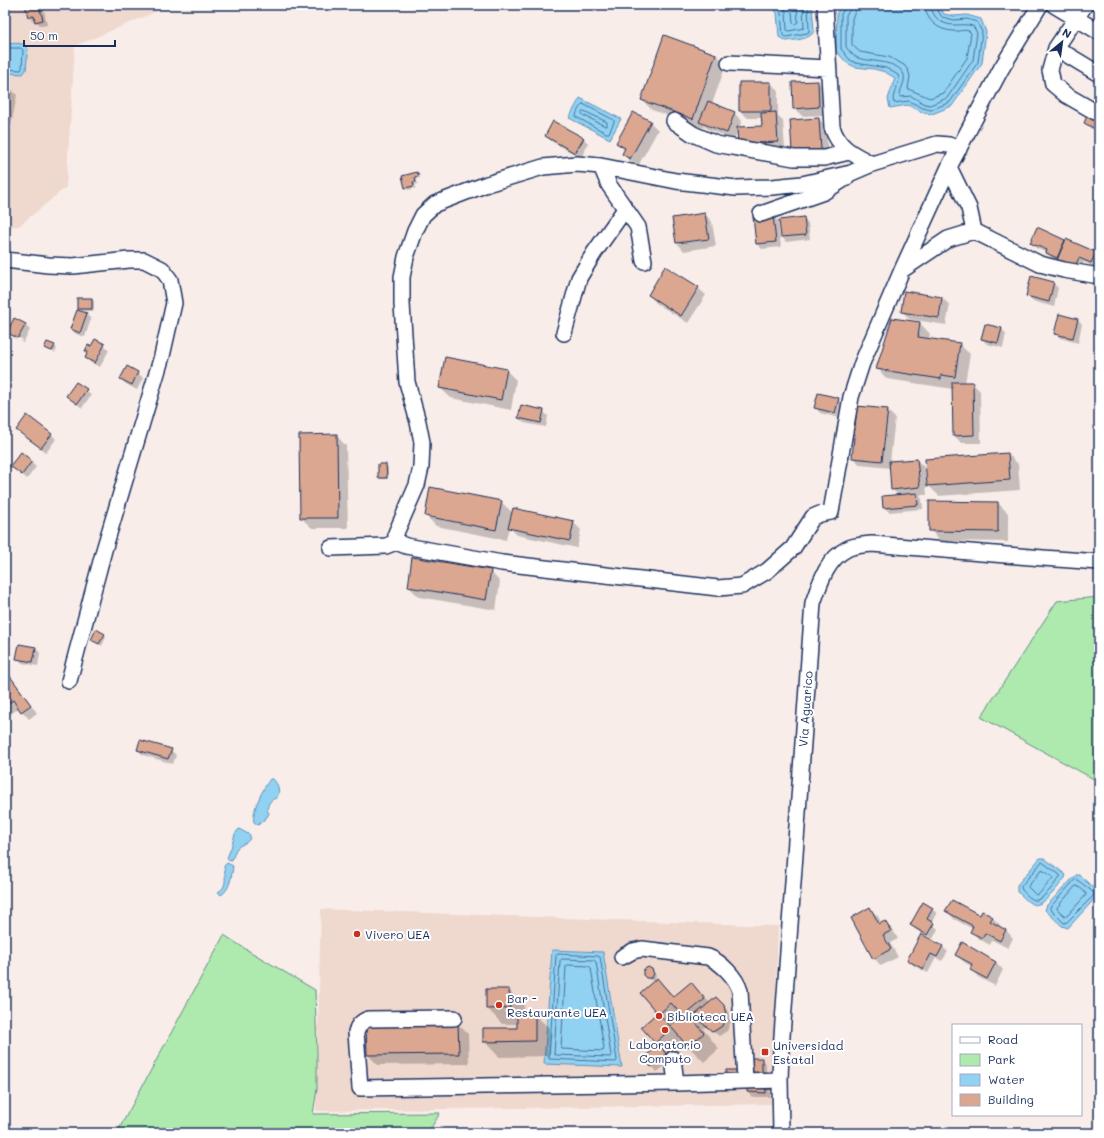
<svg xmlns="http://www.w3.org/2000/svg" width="1104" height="1138" font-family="Mali,sans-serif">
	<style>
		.built { fill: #efd8ce }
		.green { fill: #aee9ae; stroke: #648c86 }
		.water { fill: #91d1f2; stroke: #6290b7 }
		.shadow { fill: #0003; fill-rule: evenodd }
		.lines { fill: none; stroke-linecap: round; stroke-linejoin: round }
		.shore { stroke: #4a7099; stroke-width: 1 }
		.building { fill: #dba790; stroke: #1b2f5e; fill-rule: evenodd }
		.minor-casing { stroke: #1b2f5e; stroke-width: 18 }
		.minor { stroke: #fff; stroke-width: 15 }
		.poi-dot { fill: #c8321e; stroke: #fff; stroke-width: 1.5 }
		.labels { text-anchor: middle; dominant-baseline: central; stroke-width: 4; stroke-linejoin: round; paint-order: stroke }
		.street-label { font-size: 12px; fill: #1b2f5e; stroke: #fff }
		.poi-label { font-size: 12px; fill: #1b2f5e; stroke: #fff; text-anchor: start }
	</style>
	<rect width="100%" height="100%" fill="#f8ede9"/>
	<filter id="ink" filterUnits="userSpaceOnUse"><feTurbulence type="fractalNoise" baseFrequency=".025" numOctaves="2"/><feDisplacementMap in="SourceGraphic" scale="8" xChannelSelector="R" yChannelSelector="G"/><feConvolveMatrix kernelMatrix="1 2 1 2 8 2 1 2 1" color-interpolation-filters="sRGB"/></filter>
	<g filter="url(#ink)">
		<path class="built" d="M5,5H166L160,10L75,46L66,187L19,226L5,227Z
			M321,909L778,926L772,1104L316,1111Z"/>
		<path class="green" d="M1099,597V782L981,717L1057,601Z
			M224,935L244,948L315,990L317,1053V1089L313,1114L440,1113L428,1133H117Z"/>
		<path class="water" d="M775,5H812L814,31C810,40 795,40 786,41L779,37L777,13L774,8Z
			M843,5H939L944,14L954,16L967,15L981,19L986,32L982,63L952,106L932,114L922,112L908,105L890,108L888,99L895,78L885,72L874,69L855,67L847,63L836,51L837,12Z
			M5,44C13,44 23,41 28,48L26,70L23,74L5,73Z
			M580,98L621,119L610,139L569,118Z
			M270,779H273C279,785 280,791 277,798C270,799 268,804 267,810L269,813L267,817L258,825L254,822C251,811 264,787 270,779Z
			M239,829L250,835C251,843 242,843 237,848C235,851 233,857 232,860L227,859V858L231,848L235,834Z
			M1040,858H1044L1066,875L1065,878C1059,885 1043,909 1032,904C1027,902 1022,895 1017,892V885Z
			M227,863L233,866C232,875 230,890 221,895L218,892C228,887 225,876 224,866Z
			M1076,875H1079L1096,890L1099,894L1068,928L1062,926L1045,910L1047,905Z
			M552,950L603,952L622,1067L544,1064Z"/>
		<path class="shadow" d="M26,5H43L47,25L41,26L36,21L34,22L29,17Z
			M716,54L726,65L712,104L734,113L742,121L739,128L763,127V118H748L740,111L771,83L778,91V116L783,121L785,149L746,151L738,131L734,140L708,129L704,126L703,128L652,110L642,100Z
			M817,82L825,89L827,115L802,116L794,108Z
			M5,87L10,88L17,95L11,126L5,125Z
			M634,113L650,122L658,130L638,166L630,161L623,154L625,151L617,143Z
			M819,119L826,127L828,157L801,158Z
			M1085,123L1099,124V133L1090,128Z
			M546,136L583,138L588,143L581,158L551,141Z
			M417,173L420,178L416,179L418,184L415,185L416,188L408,190L406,187Z
			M705,214L712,222L716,246L684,251L677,243L673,219Z
			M773,216L778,221L781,247L762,249L757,244Z
			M804,218L808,223L810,239L786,242L782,237Z
			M1064,241L1095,253L1099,257L1096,268L1084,262L1079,272L1052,258L1047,253L1036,248L1031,243Z
			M1053,283L1058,288L1054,307L1032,301L1027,296Z
			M698,288L706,295L688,323L656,303L649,295Z
			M942,298L950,305L946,325L909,319L902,311Z
			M92,299L94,301V311H81L78,308Z
			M86,314L91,319L85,337L76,334L71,329Z
			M892,319L920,323L930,334L929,340L959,344L970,354L965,383H972L980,391L981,443H961L954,435L953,389L887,379L877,368Z
			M1077,319L1082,324L1078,343L1060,338L1056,333Z
			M25,325L30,330L23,343L13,337L8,332ZM12,334L23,340L22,342L12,337Z
			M1002,329L1006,334L1003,348L987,344L982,339Z
			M104,345L109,350L100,367L91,363L86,358L89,353L86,351L92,348Z
			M54,346L57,348L55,353L45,348Z
			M127,368L138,373L143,378L137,390L126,384L121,379Z
			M506,370L516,380L511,410L451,398L440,388Z
			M86,390L91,395L82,408L67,396Z
			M838,399L843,404L840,418L820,413L816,408Z
			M887,410L895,418L890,462L917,460L925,468L927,495H919L922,499L923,509L889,512L884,507L898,495L892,489L890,468L860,465L853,457Z
			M543,411L548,416L546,427L524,423L519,418Z
			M17,429L51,434L56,439L46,453Z
			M336,435L346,446L348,528H312L301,518Z
			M1008,454L1018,464L1020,490L939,496L927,484Z
			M31,462L36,467L27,479L12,466Z
			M386,465L388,467V479H381L379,477Z
			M501,502L513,513L573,522L581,530L577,548L517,535L509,527L506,540L436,526L426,516Z
			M998,503L1008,513V542L940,541L930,530Z
			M490,571L500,582L496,610L419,597L409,587Z
			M104,634L106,637L102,646L94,641Z
			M36,648L40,653L38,666L22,663L18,658Z
			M7,673L14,681L37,713L29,719L19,708L5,718V674Z
			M138,750H171L176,755L173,764L143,755Z
			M870,909L878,916L882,924L885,922L893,930L898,939L890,943L898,957L881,966L874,958Z
			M932,909L937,913L932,923L938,929L933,939L916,930L911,925Z
			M947,911L992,917L1000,925L999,927L1006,930L1013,938L1008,948L992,940L990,945L979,939L972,932L973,929L954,919Z
			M922,936L943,947L948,952L942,961L936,958L928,973L913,965L908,960Z
			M962,944L996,962L1003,970L995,986L978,977L971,969L972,967L964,962L956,955Z
			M652,970L656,976L654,980H650L644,975Z
			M657,979L675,997L691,984L710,1003L716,999L728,1011L731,1021L727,1031L719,1036L706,1026L703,1029L719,1049L704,1062L686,1044L670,1059L671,1061L657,1072L645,1057L660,1046L655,1042L658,1013Z
			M509,990L524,1005V1014H534L550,1029V1056L499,1057L484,1041L518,1029V1024H502L487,1008Z
			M458,1024L468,1034L469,1064L378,1065L368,1055Z
			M761,1059L766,1064V1083L770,1087V1097H753L748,1092L749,1082Z"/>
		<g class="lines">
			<path class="shore" d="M778,5L781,13L783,35L786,37L807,33L809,32L808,5
				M783,5L786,12L787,30L789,31L804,28L803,5
				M790,5L792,12L793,23L795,24L798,22L797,5
				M845,5V8L841,14V49L850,60L856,63L886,68L898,75C902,84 890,94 894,103L909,101L923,108L931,110L950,102L978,62L982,32L977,22L967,19L954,20L942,17L936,8V5
				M851,5L850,10L846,15V47C849,51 853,56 858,58C869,62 899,60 904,75C906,82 899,90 900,97L911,96L925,104L930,105L947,98L973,60L977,33L973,26C966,24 962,25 955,25C942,25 932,18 931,5
				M857,5L855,12L852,18V45L860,52L889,57L904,65L908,70L910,76L908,89L930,98L943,93L967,58L971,33L969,31C964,29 959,32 953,31C938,30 926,21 925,5
				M5,48H21L23,50L22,68L21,70L5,69
				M583,104L614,120V122L609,133H606L576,117C576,113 580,105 583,104Z
				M584,111L607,122V126H605L583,115L582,113Z
				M1042,862L1060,875V877C1056,882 1042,902 1035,900C1030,899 1025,893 1022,890L1021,887Z
				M1042,870L1052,876L1053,878L1039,894L1036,895L1028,887Z
				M1076,879L1093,892L1094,895L1067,922L1064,923L1051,910L1050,908Z
				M1076,886C1080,887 1086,892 1086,895L1067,916H1065L1058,910L1057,908Z
				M558,954L598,956L600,957L617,1060L616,1062L549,1059L556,956Z
				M562,959L594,960L596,962L611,1055L610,1057L556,1055L554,1054L560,961Z
				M568,965L589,966L591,968L604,1048L603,1051L562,1049L561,1048L566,967Z"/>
		</g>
		<path class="building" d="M25,5H39L43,20L35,22L34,16L28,17Z
			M664,35L716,54L693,119L641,100Z
			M818,81L819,107L793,109L792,82Z
			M739,82H771V111H739Z
			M5,86L10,87L5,114Z
			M708,101L735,112L727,133L699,122Z
			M633,112L651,121L630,159L622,154L625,148L616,143Z
			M776,112L778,142L738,144L737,127L762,126L761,113Z
			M1087,116L1099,122V131L1084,123Z
			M819,118L821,150L792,151L790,120Z
			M553,121L584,138L575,153L545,136Z
			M417,172L419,176L415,177L416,182H413L414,186L405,188L402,176Z
			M705,213L709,239L676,243L672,218Z
			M773,215L776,242L756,244L753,217Z
			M804,217L806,235L781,237L779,220Z
			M1037,227L1065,240L1057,258L1046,253L1047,250L1030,243Z
			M1066,239L1096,252L1091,263L1079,258L1074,268L1057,260Z
			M665,266L699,287L681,316L648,295Z
			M1031,276L1054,282L1049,302L1026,296Z
			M904,291L942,297L939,318L901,312Z
			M77,298H92V309H77Z
			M77,310L87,313L80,333L70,329Z
			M1059,314L1078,319L1073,338L1054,334Z
			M14,318L26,324L18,338L7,333Z
			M892,318L920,322L918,337L960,343L955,377L941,375V379L876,369Z
			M985,324L1002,328L998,343L981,339Z
			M95,339L105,344L95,363L85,358L88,352L85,351L88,345L91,346Z
			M47,342L55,345L52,351L44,348Z
			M445,357L507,369L501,400L439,388Z
			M127,366L138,372L132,385L120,379Z
			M76,382L87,389L77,404L66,396Z
			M952,382H973L974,435L953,436Z
			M818,393L839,398L835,413L814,408Z
			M521,405L544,410L541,423L518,418Z
			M857,406L888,409L882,461L852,458Z
			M27,415L52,434L41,448L16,430Z
			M337,434L338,518H300L299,435Z
			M21,452L32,461L22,475L10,466Z
			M1008,453L1010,480L927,486L925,459Z
			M917,459L920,487L891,490L889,461Z
			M378,464H386L387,478H378Z
			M430,487L502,501L496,530L425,516Z
			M917,493L918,505L883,508L882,496Z
			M929,501L998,502V532L929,531Z
			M513,508L574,521L570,541L508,528Z
			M412,557L491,570L486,600L408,587Z
			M96,629L105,634L99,644L91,640Z
			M19,644L36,647L33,662L16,659Z
			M7,672L31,705L21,712L13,700L5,706V673Z
			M140,740L172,749L168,759L137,750Z
			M952,900L980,915L982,911L993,917L990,921L1006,930L1000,941L985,933L982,938L970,932L973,926L945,911Z
			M923,902L933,908L927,919L934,923L927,935L910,925Z
			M870,907L879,924L885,921L891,931L883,935L891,949L873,959L851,918Z
			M921,934L943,946L937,957L931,954L923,969L907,960Z
			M962,942L996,962L987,979L970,970L972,964L955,955Z
			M648,967L652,969L654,974L651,978H646L643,975V970Z
			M657,978L673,997L691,982L705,999L688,1013L704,1033L688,1047L672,1028L655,1043L641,1027L657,1013L640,993ZM671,1003L682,1015L670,1026L659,1014Z
			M486,989H509L510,1008L486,1009Z
			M716,997L724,1005L726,1015L722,1026L713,1032L696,1018V1014Z
			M517,1013H535V1041L483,1042V1028H517Z
			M458,1023L459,1054L367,1055L366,1024Z
			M660,1045L667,1056L651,1067L644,1057Z
			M747,1058H762V1078H747Z
			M726,1070H742V1079H726Z
			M748,1081H766V1093L747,1092Z"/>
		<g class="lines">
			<g class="minor-casing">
				<path id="minor" d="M825,5L832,127C839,149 853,154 872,164
					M1054,5L1099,32
					M1085,5L1056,48L1050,70L1053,84L1066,95L1099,114
					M1056,48L1099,74
					M729,63L828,68
					M674,121L693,134L716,144L794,158H824L849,152
					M959,149L949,145L937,144L872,164L851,173L802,184L772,187L736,188L676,181L601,166L577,164L543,167L487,184L435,204L423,215L415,231L406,257L402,277V304L407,382L418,422L422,442L421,467L417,485L396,533V542L406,546L502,563L718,588L742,586L767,571L793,548L813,517L820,514L831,512L851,397L862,363L902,270L949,167L1001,69L1040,5
					M601,166L609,185L638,227L644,261
					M949,167L969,208L974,231L1040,264L1064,270L1099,276
					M761,214L824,192L846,178
					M5,260L48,265L73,266L129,260H144L162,269L170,280L174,303L162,356L104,550L69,681
					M902,270L948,239L974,231
					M564,333L579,278L594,253L625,209
					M331,548L386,546L396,542
					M622,957L633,951L642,949L708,957C721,962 736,977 740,991L745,1080
					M454,1018L368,1019C361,1022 358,1025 356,1032L360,1088L676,1083L780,1080
					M673,1059L676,1083
					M781,1133L780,1080L781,1050L813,603C820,583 827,559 847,549C854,545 864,545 872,544L1043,558L1099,562"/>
			</g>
			<use href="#minor" class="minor"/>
		</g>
	</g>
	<g class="poi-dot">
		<circle cx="357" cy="934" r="4"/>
		<circle cx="499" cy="1005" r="4"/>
		<circle cx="659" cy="1016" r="4"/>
		<circle cx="665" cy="1030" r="4"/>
		<rect x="761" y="1048" width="8" height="8" rx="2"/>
	</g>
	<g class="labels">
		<g class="street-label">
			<text transform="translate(805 709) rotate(-86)">Vía Aguarico</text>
		</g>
		<g class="poi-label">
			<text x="365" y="934">Vivero UEA</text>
			<text x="507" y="998">Bar -<tspan x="507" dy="14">Restaurante UEA</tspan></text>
			<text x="667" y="1016">Biblioteca UEA</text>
			<text x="665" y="1044" text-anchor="middle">Laboratorio<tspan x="665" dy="14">Computo</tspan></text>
			<text x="773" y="1045">Universidad<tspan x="773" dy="14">Estatal</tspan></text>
		</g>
	</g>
	<rect width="1104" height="1138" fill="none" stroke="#fff" stroke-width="20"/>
	<rect x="10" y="10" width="1084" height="1118" fill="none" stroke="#1b2f5e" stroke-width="1.5" filter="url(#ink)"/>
	<rect x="952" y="1024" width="130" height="92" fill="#ffffff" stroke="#a4acbf"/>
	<rect x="960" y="1037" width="20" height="6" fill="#ffffff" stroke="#a4acbf"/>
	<text x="988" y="1044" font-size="12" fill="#1b2f5e">Road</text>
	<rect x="960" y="1054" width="20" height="12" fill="#aee9ae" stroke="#a4acbf"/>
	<text x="988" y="1064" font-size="12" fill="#1b2f5e">Park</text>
	<rect x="960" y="1074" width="20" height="12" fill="#91d1f2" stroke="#a4acbf"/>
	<text x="988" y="1084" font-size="12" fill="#1b2f5e">Water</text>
	<rect x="960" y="1094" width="20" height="12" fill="#dba790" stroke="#a4acbf"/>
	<text x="988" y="1104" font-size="12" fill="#1b2f5e">Building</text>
	<g transform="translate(1062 42) rotate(29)" stroke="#ffffff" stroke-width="3" paint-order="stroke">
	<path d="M0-3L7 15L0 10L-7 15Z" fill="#1b2f5e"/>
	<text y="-6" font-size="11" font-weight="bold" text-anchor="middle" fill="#1b2f5e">N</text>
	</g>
	<path d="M24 40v6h91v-6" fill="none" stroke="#1b2f5e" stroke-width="2"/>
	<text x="30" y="40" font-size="12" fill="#1b2f5e" stroke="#ffffff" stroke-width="3" paint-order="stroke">50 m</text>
</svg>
